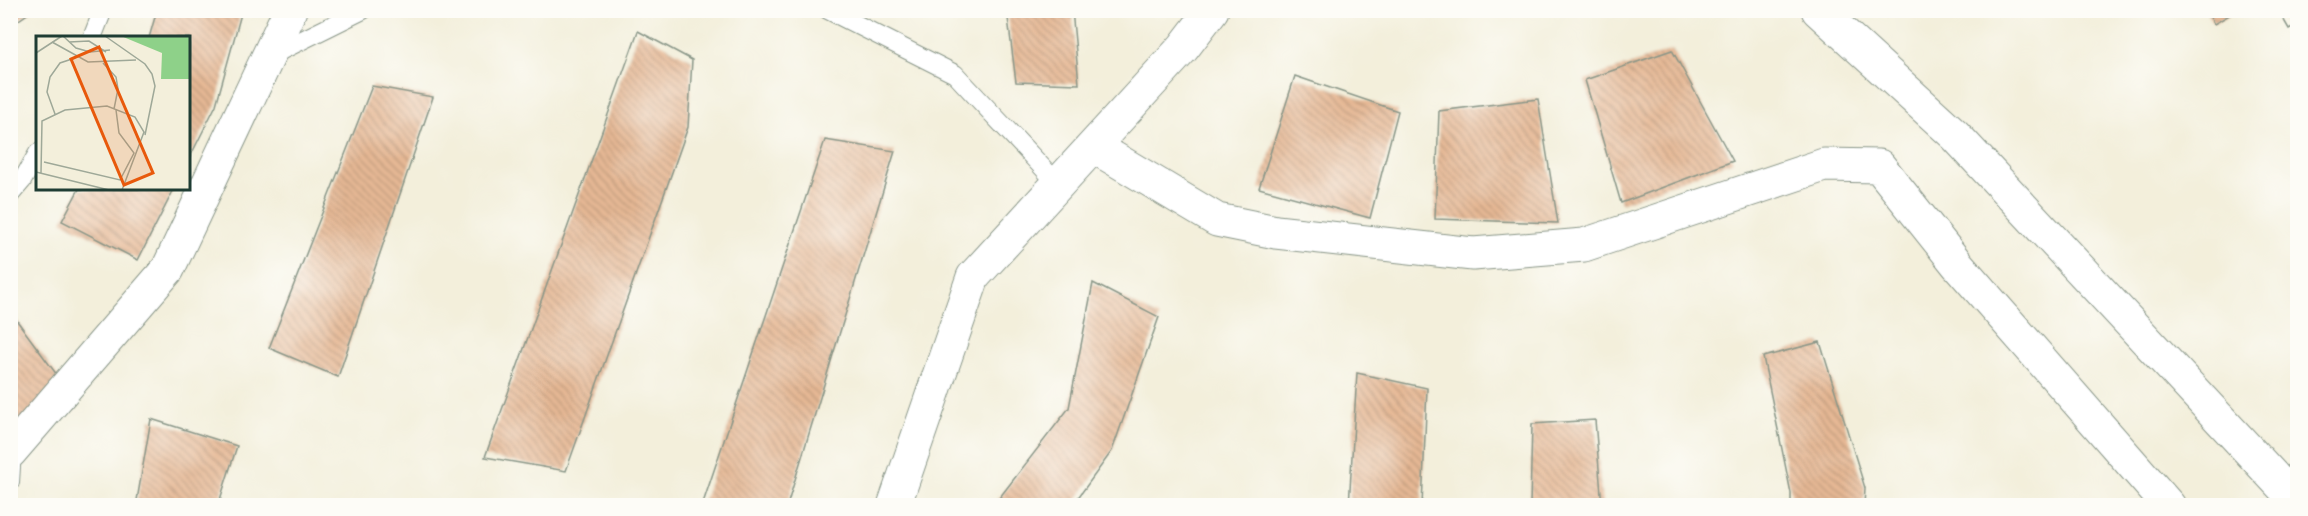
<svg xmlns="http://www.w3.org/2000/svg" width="2308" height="516" font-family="'IM FELL French Canon',serif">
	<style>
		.building { fill: url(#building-back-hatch) }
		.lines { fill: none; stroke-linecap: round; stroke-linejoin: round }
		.lane-casing { stroke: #899688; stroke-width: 20 }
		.street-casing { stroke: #899688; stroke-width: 35 }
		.lane { stroke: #fff; stroke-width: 18 }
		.street { stroke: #fff; stroke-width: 33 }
		.inset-road { fill: none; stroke: #9ea898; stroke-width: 1.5 }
		.view { fill: #e8590c; fill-opacity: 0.15; stroke: #e8590c; stroke-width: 3 }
		.inset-edge { fill: none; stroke: #1f3d34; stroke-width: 3 }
	</style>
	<defs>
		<pattern id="building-back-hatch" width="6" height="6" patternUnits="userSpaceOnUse" patternTransform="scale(1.5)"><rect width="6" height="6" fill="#e6b894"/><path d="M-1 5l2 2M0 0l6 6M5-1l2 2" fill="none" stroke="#ba977a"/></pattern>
	</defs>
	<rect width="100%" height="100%" fill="#fdfcf7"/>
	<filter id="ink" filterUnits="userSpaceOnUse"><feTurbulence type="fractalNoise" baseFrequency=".0167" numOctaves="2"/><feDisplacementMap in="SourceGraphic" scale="12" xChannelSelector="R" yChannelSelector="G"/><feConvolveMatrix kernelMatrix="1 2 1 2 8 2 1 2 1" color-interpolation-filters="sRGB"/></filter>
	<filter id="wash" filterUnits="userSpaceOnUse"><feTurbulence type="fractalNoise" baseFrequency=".008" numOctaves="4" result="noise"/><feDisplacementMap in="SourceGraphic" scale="24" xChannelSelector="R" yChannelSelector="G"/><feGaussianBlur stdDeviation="1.35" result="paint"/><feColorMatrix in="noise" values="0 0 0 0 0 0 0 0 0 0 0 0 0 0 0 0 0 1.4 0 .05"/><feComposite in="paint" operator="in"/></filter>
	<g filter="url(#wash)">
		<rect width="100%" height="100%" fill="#f3efdb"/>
		<g id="blocks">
			<path class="building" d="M10,10H33L10,26Z
				M157,10H242L216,105L189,159V38H149Z
				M1007,10H1072L1079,84L1016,82Z
				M2206,10H2238L2214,24Z
				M2278,10H2298V24L2289,29Z
				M638,31L692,60L688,127L566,471L485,457Z
				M1672,50L1733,161L1621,203L1585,80Z
				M1295,76L1398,111L1370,218L1259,188Z
				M372,86L433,97L338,377L269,348Z
				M1538,99L1558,223L1435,219L1439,111Z
				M825,140L895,151L787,506H702Z
				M79,189H174L138,260L62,221Z
				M1093,283L1159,317L1112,451L1072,506H993L1069,408Z
				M12,314L60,379L10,442V316Z
				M1820,342L1865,488L1864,506H1791V493L1763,357Z
				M1357,373L1427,388L1422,506H1349Z
				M151,419L237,446L218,506H136Z
				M1595,420L1602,506H1530L1532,424Z"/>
		</g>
	</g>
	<g filter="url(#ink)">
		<use href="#blocks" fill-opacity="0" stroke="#899688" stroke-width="1.5"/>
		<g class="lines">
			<g class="lane-casing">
				<path id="lane" d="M828,10L955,74L1058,184
					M92,38L103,10
					M270,56L363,10
					M10,195L22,181L38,153
					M10,482L12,451"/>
			</g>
			<g class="street-casing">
				<path id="street" d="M1818,10L1955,135L2298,503
					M1093,146L1217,220L1276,232L1473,254L1584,245L1824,165L1879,166L1958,265L2169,506
					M10,452L168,269L290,10
					M894,506L973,277L1183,48L1212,10"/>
			</g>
			<use href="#lane" class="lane"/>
			<use href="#street" class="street"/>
		</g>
	</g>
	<g transform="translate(36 36)">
		<rect width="154" height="154" fill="#f3efdb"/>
		<path d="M85,0H154V43H125L126,17Z" fill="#8ed189"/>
		<path class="inset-road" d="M27,0L40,12L54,16L74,14M69,0L109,28L116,38L119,50L109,99M16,6L52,26L100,24M33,6L53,5L70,16M0,17L26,0M67,27L80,41L82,53L78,73M19,78L11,56L14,41L24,27L39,22M8,126L84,144L98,117L83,97L80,74M0,136L73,154M5,137L6,85L29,74L71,70L99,81L108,96L86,154"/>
		<path class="view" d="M63,11L117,137L88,149L35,23Z"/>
		<rect width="154" height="154" class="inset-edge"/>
	</g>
	<rect width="2308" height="516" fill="none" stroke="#fdfcf7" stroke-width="36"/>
</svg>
